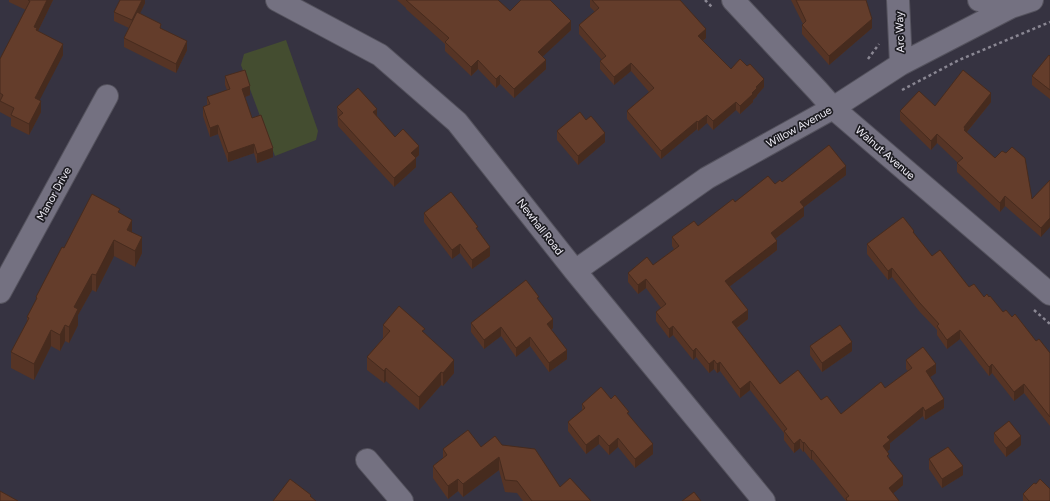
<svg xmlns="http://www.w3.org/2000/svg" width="1050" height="501" font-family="Figtree,sans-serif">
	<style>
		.green { fill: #444d30 }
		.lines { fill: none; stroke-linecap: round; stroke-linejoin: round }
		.street-casing { stroke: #54525d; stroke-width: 24 }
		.path { stroke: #8a8793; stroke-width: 2.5; stroke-dasharray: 3 3; stroke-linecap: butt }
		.street { stroke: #747181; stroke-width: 22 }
		.wall { fill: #563425 }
		.shaded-wall { fill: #462b1e }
		.building { fill: #643d2b; stroke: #462b1e }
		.labels { text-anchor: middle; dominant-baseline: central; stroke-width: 3.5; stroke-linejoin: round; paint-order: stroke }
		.street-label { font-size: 11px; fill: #f0eef7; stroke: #1d1c22 }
	</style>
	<rect width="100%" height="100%" fill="#363341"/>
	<path class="green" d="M286,40L318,131L316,140L275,156L241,65L244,54Z"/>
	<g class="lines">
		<g class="street-casing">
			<path id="street" d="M277,0L380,55L457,122L575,271L764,501
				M733,0L818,91L833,108L1050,294
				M898,0L901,64
				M979,0L1011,7
				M575,271L707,178L833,108L901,64L1011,7L1032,0
				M0,292L107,96
				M367,460L402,501"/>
		</g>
		<path class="path" d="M705,0L713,8
			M868,59L879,44
			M902,90L959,60L1050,22
			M1034,310L1050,324"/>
		<use href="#street" class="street"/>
	</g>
	<path class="wall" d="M9,0H53L38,31L63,55L39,100L41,112L29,135L11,126V118L0,112V59L26,10L9,2Z
		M145,0V3L140,13L161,28L187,50L176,73L124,47V38L129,28L114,21V12Z
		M397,0H498L510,11L571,30L542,57L546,69L514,98L500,84L496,88L478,69L471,76L445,51V44L406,9V8Z
		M590,0H681V1L706,38L703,41L731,69L764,87L757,95V96L753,100V102L740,114L736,110L713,130L707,123L698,131L697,129L661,159L627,119V111L649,92L631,71L614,85L600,69V61L602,60L579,34V25L595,12L590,7Z
		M791,0H866L872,28L829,65L802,34V25L803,24Z
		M1050,56V99L1032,85V76Z
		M225,76L250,95L245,97L252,118L273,157L257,163L254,153L228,162L218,134L210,137L203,116V107L207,105V97L227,90L225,85Z
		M991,102L967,132L1032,199L1050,180L1041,237L1005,206L1000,212L957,172V163H958L937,143L931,150L900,120V111L935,106Z
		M337,107L377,116L395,137L419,155L416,158V167L394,187L338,126Z
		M557,131L605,142L578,165L557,140Z
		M846,175L804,207V216L775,239L777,250L730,286L748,319L737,328L780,384L821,400L841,414L885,388L908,371L906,369V360L936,373L930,377L944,408L925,420L923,416L890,443V449L887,452L889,458L903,485L893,493L899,501H846L812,459L811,460L804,451L803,452L800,448L794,453L784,440V433L750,390L740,398L720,371L717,373L714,369L709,373L696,357L693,360L673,335L669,338L656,321V312L661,308L646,288L638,294L628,282V273L653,265L674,249L672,246V237L698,226L735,202L775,184L782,182Z
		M120,213L132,232L142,253L135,267L114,256L96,292L92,290L78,315V325L69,343L65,341L60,351L51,346L34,380L11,368V352L27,322V317L36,300V297L64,248Z
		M424,213L478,231L490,256L472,269L460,253L452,259L424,222Z
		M914,233L932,256L969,287L984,297L1003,312L1012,317L1036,341L1050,353V426L1024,393L1014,401L992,373L989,376L960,339L947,349L937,335V330L919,311L892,277L888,280L867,254V244Z
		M539,301L553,328L551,330L567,359L549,372L530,346L516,357L501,336L484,349L471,332V323Z
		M383,325L425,333L454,373L443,386L441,385L419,410L386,381L384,383L367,370V357L383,338Z
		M810,346L852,351L822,372L810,355Z
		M611,399L629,416L653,454L635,468L618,447L609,455L599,444L586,454L568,431V422L582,411V404Z
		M994,433L1021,445L1006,457L994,442Z
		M502,445L560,487L591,501H523L517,493L505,492L499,470L463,497L458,491L448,499L433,478V466L443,458V449L481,447Z
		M929,459L963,475L942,488L929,469Z
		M1036,484L1050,501H1023V494Z"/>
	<path class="shaded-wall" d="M47,0H53L37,33L34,27Z
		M142,0H145V3L132,30V20Z
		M872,19V28L829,65V56Z
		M571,21V30L538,61V52Z
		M706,29V38L698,44V36Z
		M187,41V50L176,73V64Z
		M63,44V55L35,109V98Z
		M478,60V69L471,76V67Z
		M546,60V69L514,98V89Z
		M631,63V71L614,85V77Z
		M500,75V84L496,88V79Z
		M764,79V87L757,95V96L753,100V102L740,114V106L756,87Z
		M250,86V95L242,98V89Z
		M991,93V102L965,134L964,127Z
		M41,101V112L29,135V124Z
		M736,102V110L713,130V121Z
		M377,109V118L373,112Z
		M707,115V123L698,131V122Z
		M697,121V129L661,159V151Z
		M218,125V134L210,137V128Z
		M605,133V142L578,165V156Z
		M937,134V143L931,150V141Z
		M254,144V153L228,162V153Z
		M419,146V155L411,162V153Z
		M273,148V157L257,163V154Z
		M416,158V167L394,187V178Z
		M846,166V175L804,207V216L771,242V233L800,202Z
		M1005,196V206L1000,212V203Z
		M1050,218V227L1041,237V228Z
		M132,220V236L127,230Z
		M142,237V253L135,267V251Z
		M114,240V256L96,292V275Z
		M777,241V250L725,290V281Z
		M460,244V253L452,259V250Z
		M490,247V256L472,269V260Z
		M892,268V277L888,280V271Z
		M92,274V290L78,315V325L69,343V327L74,307Z
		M646,279V288L638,294V285Z
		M748,310V319L732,331V322Z
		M553,319V328L547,333V324Z
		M65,325V341L60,351V335Z
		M673,326V335L669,338V329Z
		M501,327V336L484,349V340Z
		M51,330V346L34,380V364Z
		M960,330V339L947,349V340Z
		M530,337V346L516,357V348Z
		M852,342V351L822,372V363Z
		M696,348V357L693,360V351Z
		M567,350V359L549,372V363Z
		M454,360V373L443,386V373Z
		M714,360V369L709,373V364Z
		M720,362V371L717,373V364Z
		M936,364V373L926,380V371Z
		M992,364V373L989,376V367Z
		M386,368V381L384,383V371Z
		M441,372V385L419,410V397Z
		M750,381V390L740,398V389Z
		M1024,384V393L1014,401V392Z
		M944,399V408L925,420V411Z
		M923,407V416L890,443V449L883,455V446L887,437Z
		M599,435V444L586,454V445Z
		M1021,436V445L1006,457V448Z
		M618,438V447L609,455V446Z
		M800,439V448L794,453V444Z
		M804,442V451L803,452V443Z
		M653,444V454L635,468V459Z
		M812,450V459L811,460V451Z
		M499,457V470L463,497V484Z
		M963,466V475L942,488V479Z
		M903,476V485L889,497V488Z
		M458,479V491L448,499V486Z"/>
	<path class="building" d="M28,0H47L34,27L37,28L36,30L63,44L35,98L41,101L29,124L11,115L14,108L0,101L3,95L0,93V59L30,1Z
		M120,0H142L132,20L114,12Z
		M406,0H498L510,11L521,0H550L571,21L538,52L546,60L514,89L500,75L496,79L478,60L471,67L445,42L449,38Z
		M592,0H680L706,29L698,36L731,69L740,59L747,66L750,64L764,79L756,87L757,88L752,93L753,94L740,106L736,102L713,121L707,115L698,122L697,121L661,151L627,111L654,88L631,63L614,77L600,61L606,56L579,25L599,8Z
		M796,0H866L872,19L829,56L802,25L806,21Z
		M137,12L161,24L160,28L187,41L176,64L124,38Z
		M1049,55L1050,56V90L1032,76Z
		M245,70L250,86L242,89L252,118L261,115L273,148L257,154L254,144L228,153L218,125L210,128L203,107L210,104L207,97L230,89L225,76Z
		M963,70L991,93L964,127L965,129L964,130L995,158L1002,151L1006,153L1012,147L1025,158L1032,199L1050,180V218L1041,228L1005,196L1000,203L957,163L963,158L937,134L931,141L900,111L919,91L935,106Z
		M358,88L377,109L373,112L395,137L403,129L419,146L411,153L416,158L394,178L338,117L343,113L337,107Z
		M580,112L586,120L591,116L605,133L578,156L557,131Z
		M829,145L846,166L800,202L804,207L771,233L777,241L725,281L748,310L732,322L780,384L798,370L821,400L827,396L841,414L881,382L885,388L912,368L906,360L923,347L936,364L926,371L944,399L925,411L923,407L887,437L890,440L883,446L889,454L887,456L903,476L889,488L899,501H847L846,498L849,496L812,450L811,451L804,442L803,443L800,439L794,444L784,431L787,429L750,381L740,389L720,362L717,364L714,360L709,364L696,348L693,351L673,326L669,329L656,312L666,304L646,279L638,285L628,273L647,257L653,265L679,246L672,237L694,221L698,226L733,199L735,202L768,176L775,184L780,180L782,182Z
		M451,192L478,227L476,228L490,247L472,260L460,244L452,250L424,213Z
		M92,194L120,209L118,212L132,220L127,230L142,237L135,251L114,240L96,275L92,274L74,307L78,309L69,327L65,325L60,335L51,330L34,364L11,352L29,318L27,317L37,298L36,297L62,247L64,248Z
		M903,217L914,231L913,232L932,256L940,250L969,287L974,284L984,297L987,294L989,297L990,296L1003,312L1006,310L1012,317L1015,314L1036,341L1039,339L1050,353V417L1024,384L1014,392L992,364L989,367L960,330L947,340L937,326L939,324L919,302L892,268L888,271L867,244Z
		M526,280L539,297L537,298L553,319L547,324L567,350L549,363L530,337L516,348L501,327L484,340L471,323Z
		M399,306L425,329L422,331L454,360L443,373L441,372L419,397L386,368L384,371L367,357L390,331L383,325Z
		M840,325L852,342L822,363L810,346Z
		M601,387L611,399L615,395L629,412L627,413L653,444L635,459L618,438L609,446L599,435L586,445L568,422L585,408L582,404Z
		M1009,421L1021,436L1006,448L994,433Z
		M468,430L481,447L495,436L502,445L535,449L560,487L570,478L591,501H532L517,481L505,480L499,457L463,484L458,479L448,486L433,466L447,455L443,449Z
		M948,447L963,466L942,479L929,459Z
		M290,479L311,495L310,496L316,501H273Z
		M1040,479L1050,489V501H1029L1023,494L1034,483L1036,484Z
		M0,491L18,501H0Z
		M694,492L701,501H682Z"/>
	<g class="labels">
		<g class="street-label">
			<text transform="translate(900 32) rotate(-92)">Arc Way</text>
			<text transform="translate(799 127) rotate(-29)">Willow Avenue</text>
			<text transform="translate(885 153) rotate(41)">Walnut Avenue</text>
			<text transform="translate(54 194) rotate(-61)">Manor Drive</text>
			<text transform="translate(540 227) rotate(52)">Newhall Road</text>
		</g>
	</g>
</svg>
